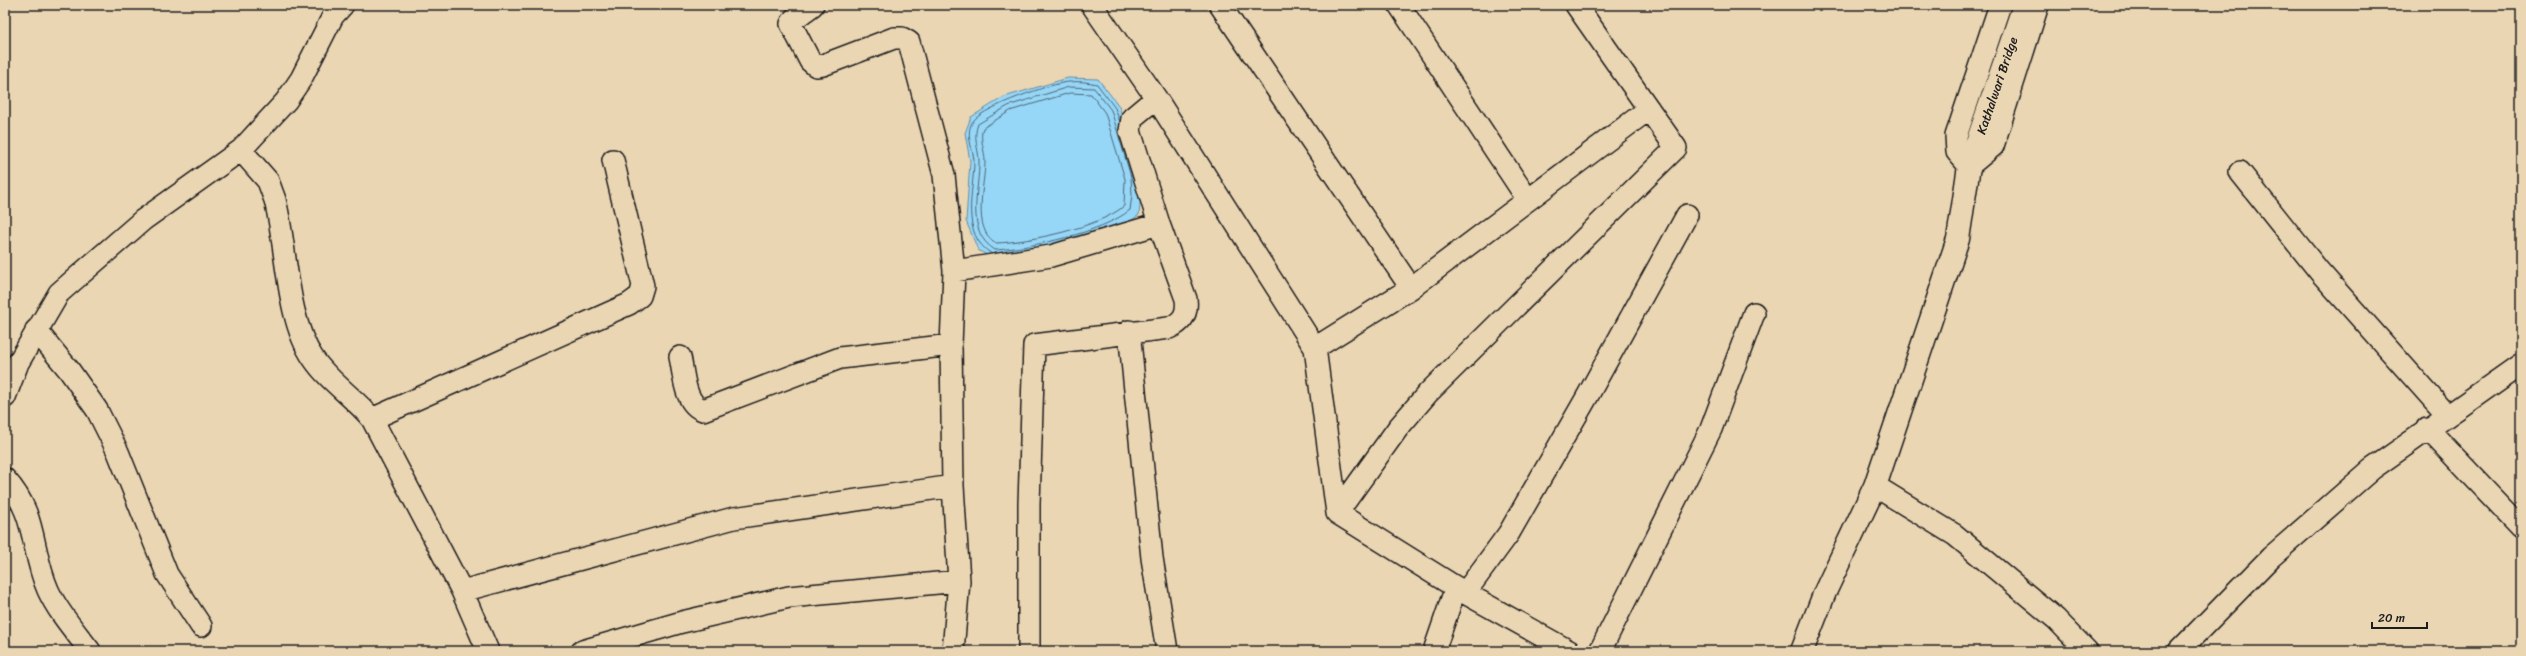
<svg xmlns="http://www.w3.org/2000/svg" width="2526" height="656" font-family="Sriracha,sans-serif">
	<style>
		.water { fill: #96d6f7; stroke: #658c9f }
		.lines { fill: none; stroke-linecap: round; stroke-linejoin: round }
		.shore { stroke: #4d6674; stroke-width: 1 }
		.street-casing { stroke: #1c1c1c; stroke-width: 24 }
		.secondary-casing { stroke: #1c1c1c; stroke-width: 25 }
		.street { stroke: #ebd6b4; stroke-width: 21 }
		.secondary { stroke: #ebd6b4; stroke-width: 22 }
		.labels { text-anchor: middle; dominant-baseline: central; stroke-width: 3; stroke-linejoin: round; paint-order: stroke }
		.street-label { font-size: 13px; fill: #1c1c1c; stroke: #ebd6b4 }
	</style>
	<rect width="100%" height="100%" fill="#ebd6b4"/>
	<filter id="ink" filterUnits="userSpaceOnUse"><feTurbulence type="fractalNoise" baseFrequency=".025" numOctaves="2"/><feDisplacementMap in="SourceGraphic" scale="8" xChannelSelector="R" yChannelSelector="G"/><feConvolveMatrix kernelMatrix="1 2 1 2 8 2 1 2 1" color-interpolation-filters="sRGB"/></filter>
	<g filter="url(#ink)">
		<path class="water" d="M1068,78L1098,79L1119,106L1140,176L1141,196L1139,215L1118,230L994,259L978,250L966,221L970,161L965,133L971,117L1004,97Z"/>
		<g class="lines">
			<path class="shore" d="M1069,87L1094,88L1111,110L1131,177L1132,195L1130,210C1103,232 1031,248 995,250C964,231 980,190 979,160C978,147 973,137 978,124L1008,106Z
				M1070,93L1091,94L1105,113L1125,179L1124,206C1100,227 1029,242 996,243C971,229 985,185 985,162C985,150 979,139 983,128L1010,111Z
				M992,254C959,234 974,192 974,161C973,148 964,132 974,120C985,107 1051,83 1069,82C1078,81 1089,82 1097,84L1115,108L1120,122"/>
			<g class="street-casing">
				<path id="street" d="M813,5L794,19L791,24L810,61L816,66L823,65L894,38H902L909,42L944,175L954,271L951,345L953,486L959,581L953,651
					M1092,5L1156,98L1315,348L1337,513L1465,593L1569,651
					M1220,5L1411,288
					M1399,5L1528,200
					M2000,5L1956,136L1957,152L1969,166L1993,146L2038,5
					M241,150L268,181L275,200C287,246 286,319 313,358C329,382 354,397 372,419L462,591L488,651
					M2240,172L2319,271L2447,415
					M954,271L1051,256L1159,224
					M36,330L69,370L97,410L118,452L167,574L201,626
					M1129,331L1152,558L1167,651
					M1315,348L1411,288L1649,109
					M680,357C684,374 684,404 703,410L840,358L951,345
					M5,397L18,363L59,293L143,220L241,150L286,101L301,79L333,16L343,5
					M372,419L629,304L640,296L643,286L613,160
					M2427,428L2521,527
					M5,479C38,515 30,549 48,590C58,612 75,631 90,651
					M1875,486L1955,535L2056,619L2087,651
					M1337,513L1398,428L1428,393L1676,148L1576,5
					M462,591L734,518L953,486
					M1465,593L1509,533L1587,397L1687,215
					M582,651L682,622L789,597L959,581
					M1029,651V504L1034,345L1169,328C1183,322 1188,314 1186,299L1159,224L1130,131L1132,118L1156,98
					M1434,651L1456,587
					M1600,651L1711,429L1754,313
					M2179,651L2271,557L2372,469L2521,364"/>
			</g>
			<g class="secondary-casing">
				<g id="secondary">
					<path id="s1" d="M1802,651L1825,592L1875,486L1958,239L1969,166L2024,5"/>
				</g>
			</g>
			<use href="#street" class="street"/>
			<use href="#secondary" class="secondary"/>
		</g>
	</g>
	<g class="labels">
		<g class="street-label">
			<text stroke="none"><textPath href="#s1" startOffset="600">Kathalwari Bridge</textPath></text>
		</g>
	</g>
	<rect width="2526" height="656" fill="none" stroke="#ebd6b4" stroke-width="20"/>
	<rect x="10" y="10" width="2506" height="636" fill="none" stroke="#1c1c1c" stroke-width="1.5" filter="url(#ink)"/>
	<path d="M2372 622v6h55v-6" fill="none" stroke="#1c1c1c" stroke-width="2"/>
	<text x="2378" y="622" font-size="12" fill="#1c1c1c" stroke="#ebd6b4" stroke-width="3" paint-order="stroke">20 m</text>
</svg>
